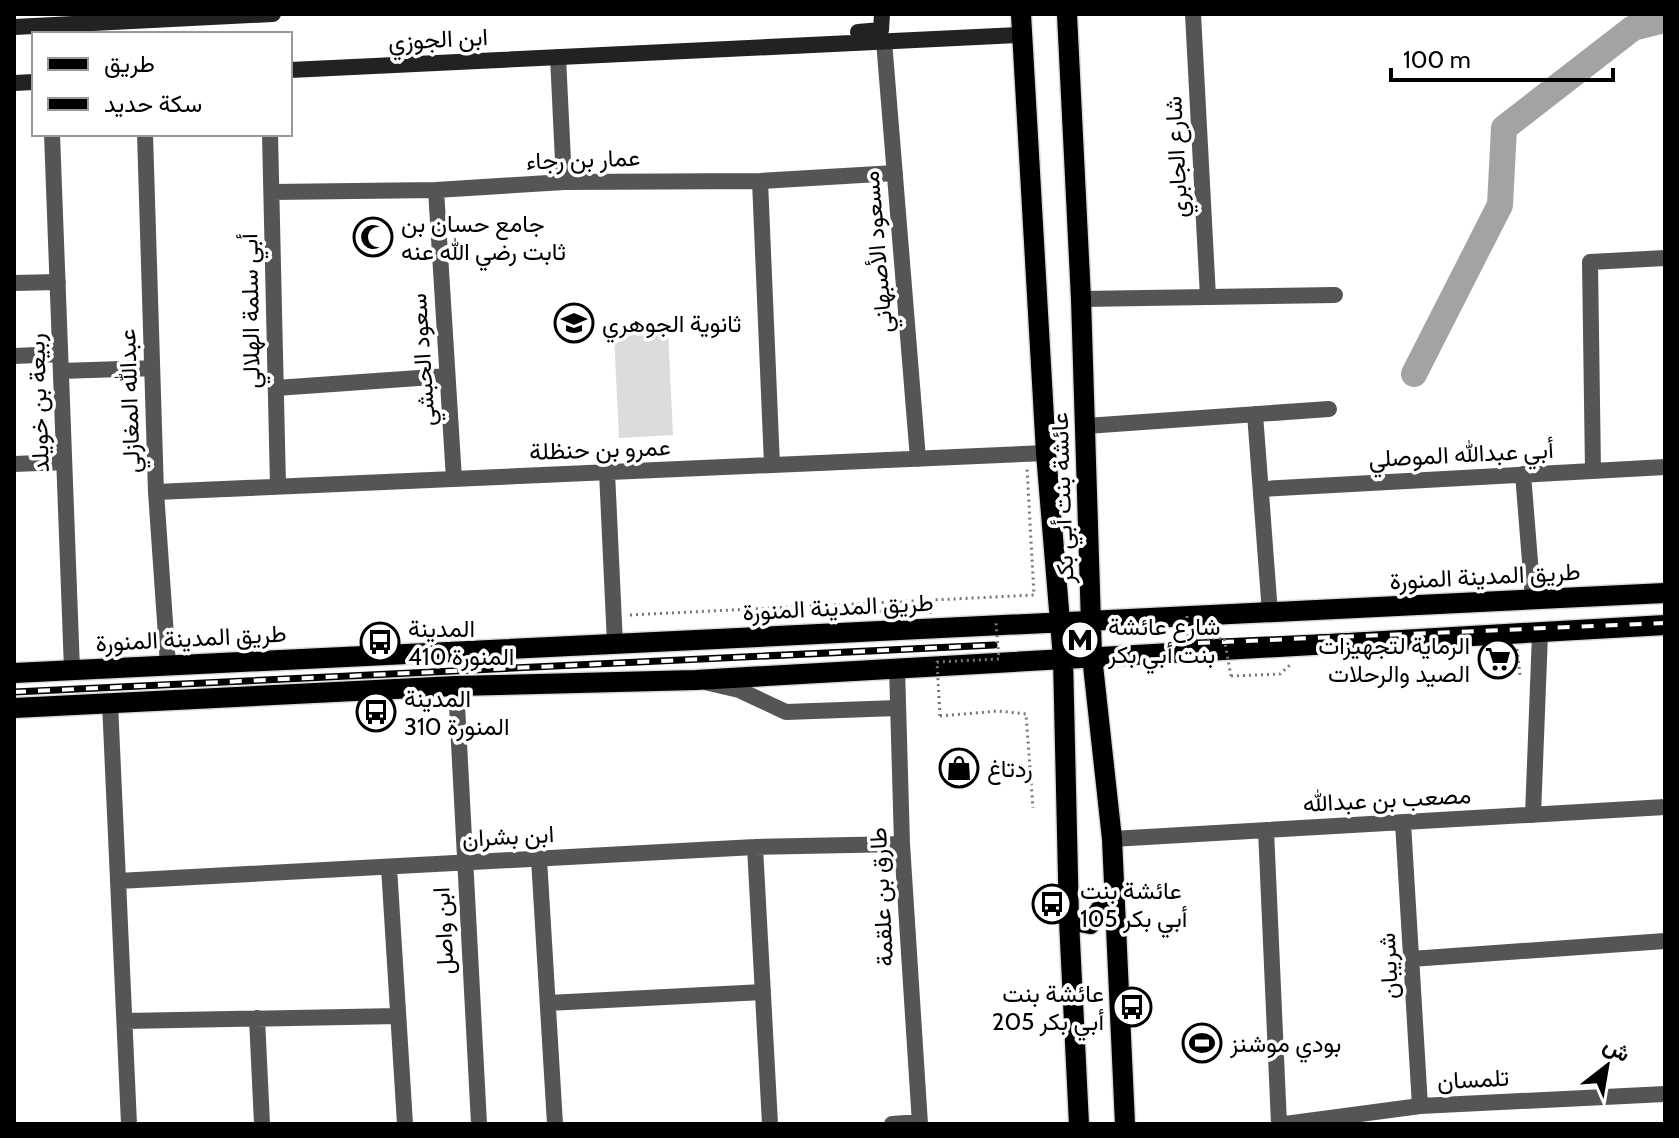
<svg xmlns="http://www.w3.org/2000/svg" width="1679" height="1138" font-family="Cabin,Vazirmatn,sans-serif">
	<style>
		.green { fill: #dcdcdc }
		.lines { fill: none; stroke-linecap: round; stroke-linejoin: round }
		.river { stroke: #a3a3a3; stroke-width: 26 }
		.primary-casing { stroke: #dbdbdb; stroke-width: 23 }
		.path { stroke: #777; stroke-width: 3; stroke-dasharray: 2 4; stroke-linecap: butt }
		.street { stroke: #555; stroke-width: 16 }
		.secondary { stroke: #222; stroke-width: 16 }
		.primary { stroke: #000; stroke-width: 20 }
		.rail-casing { stroke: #000; stroke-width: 7 }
		.rail { stroke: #fff; stroke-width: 4; stroke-dasharray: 12; stroke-linecap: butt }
		.path-bridge { stroke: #777; stroke-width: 3; stroke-dasharray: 2 4; stroke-linecap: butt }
		.labels { text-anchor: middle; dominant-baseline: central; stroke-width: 7; stroke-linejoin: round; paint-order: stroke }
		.street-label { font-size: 24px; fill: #000; stroke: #fff }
		.poi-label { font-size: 24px; fill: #000; stroke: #fff; text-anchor: start }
	</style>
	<rect width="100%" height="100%" fill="#fff"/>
	<path class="green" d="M668,332L673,435L619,438L614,335Z"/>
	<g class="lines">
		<path class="river" d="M1414,374L1500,205L1504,128L1633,28L1665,20"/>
		<g class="primary-casing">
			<path id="primary" d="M1021,14L1046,453L1063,658L1069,920L1079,1124
				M1067,14L1081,299L1092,656L1112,839L1125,1124
				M14,673L1665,593
				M14,708L456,686L696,680L1665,625
				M1069,920L1090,924L1114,891"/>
		</g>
		<path class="path" d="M843,604L848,613L930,609V614
			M630,615L1034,595L1027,468
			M1517,649L1520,675
			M1231,676L1280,674L1291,664
			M940,716L998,711L1026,714L1033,808"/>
		<path class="street" d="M1193,14L1208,297
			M884,41L918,459
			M558,57L564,182
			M52,134L72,670
			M145,134L156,492L168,665
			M270,134L278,486
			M760,181L772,465
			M436,190L454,479
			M272,192L436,190L564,182L760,181L895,173
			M14,283L58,282
			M1081,299L1335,295
			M14,356L60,354
			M61,371L152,368
			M276,388L447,376
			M1255,414L1270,613
			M1086,426L1329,409
			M14,464L64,462
			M1593,471L1590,262L1665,258
			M607,472L615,644
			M1523,474L1533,599
			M1261,489L1665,467
			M156,492L1046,453
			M897,667L902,844L920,1124
			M709,683L739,690L786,712L897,708
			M456,686L479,1124
			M110,703L129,1124
			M1533,815L1540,634
			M1403,823L1420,1106
			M1266,830L1279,1124
			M1112,839L1665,807
			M755,847L770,1124
			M539,859L555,1124
			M389,867L405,1124
			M118,881L755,847L902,844
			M1411,959L1665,941
			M548,1003L763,992
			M257,1018L262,1124
			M125,1021L398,1016
			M892,1124L920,1122
			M1285,1124L1420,1106L1665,1094"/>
		<path class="secondary" d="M14,27L273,14
			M858,32L881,30L882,14
			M290,70L1020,35
			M14,83L34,82"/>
		<use href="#primary" class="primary"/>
		<g class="rail-casing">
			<path id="rail" d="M1174,644L1665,623
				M14,692L994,645"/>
		</g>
		<use href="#rail" class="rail"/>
		<path class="path-bridge" d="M1187,616L1188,639L1224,638L1231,676
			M940,716L937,662L999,659L996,622"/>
	</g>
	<defs>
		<g id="mosque-ring" transform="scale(2)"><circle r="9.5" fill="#fff" stroke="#000" stroke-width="1.5"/><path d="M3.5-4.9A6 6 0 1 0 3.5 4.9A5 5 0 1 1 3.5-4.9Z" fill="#000"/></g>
		<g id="school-ring" transform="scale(2)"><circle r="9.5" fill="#fff" stroke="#000" stroke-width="1.5"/><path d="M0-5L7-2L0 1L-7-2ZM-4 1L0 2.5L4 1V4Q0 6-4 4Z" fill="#000"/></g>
		<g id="metro-ring" transform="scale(2)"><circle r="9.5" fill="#fff" stroke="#000" stroke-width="1.5"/><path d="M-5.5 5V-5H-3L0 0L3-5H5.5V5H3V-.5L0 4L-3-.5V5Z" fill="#000"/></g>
		<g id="bus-ring" transform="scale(2)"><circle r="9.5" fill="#fff" stroke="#000" stroke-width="1.5"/><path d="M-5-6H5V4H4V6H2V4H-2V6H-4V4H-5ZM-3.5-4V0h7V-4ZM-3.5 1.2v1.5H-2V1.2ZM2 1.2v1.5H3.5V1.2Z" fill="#000"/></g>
		<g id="supermarket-ring" transform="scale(2)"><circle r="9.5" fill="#fff" stroke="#000" stroke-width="1.5"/><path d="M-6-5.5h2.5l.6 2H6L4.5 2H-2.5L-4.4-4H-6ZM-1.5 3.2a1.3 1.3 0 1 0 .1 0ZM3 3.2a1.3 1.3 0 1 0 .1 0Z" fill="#000"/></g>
		<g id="shop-ring" transform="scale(2)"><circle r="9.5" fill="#fff" stroke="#000" stroke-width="1.5"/><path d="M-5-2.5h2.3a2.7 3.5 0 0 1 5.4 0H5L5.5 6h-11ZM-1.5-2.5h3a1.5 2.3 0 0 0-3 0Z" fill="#000"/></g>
		<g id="stadium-ring" transform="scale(2)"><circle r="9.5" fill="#fff" stroke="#000" stroke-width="1.5"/><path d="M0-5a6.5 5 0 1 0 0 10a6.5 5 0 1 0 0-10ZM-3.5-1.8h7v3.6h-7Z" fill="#000"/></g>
	</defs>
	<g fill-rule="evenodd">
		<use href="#mosque-ring" x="373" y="237"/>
		<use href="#school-ring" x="574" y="323"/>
		<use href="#metro-ring" x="1080" y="640"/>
		<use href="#bus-ring" x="380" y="642"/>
		<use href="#supermarket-ring" x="1498" y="659"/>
		<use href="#bus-ring" x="376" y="712"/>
		<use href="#shop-ring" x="959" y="768"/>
		<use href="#bus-ring" x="1052" y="904"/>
		<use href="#bus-ring" x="1132" y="1007"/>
		<use href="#stadium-ring" x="1202" y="1043"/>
	</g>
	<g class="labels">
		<g class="street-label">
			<text transform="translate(438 39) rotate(-3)">ابن الجوزي</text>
			<text transform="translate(1176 157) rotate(-93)">شارع الجابري</text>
			<text transform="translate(583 159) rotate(-2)">عمار بن رجاء</text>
			<text transform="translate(877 252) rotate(-95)">مسعود الأصبهاني</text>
			<text transform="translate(250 311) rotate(-91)">أبي سلمة الهلالي</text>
			<text transform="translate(422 360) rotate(-94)">سعود الحبشي</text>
			<text transform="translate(129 401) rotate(-92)">عبدالله المغازلي</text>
			<text transform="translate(38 403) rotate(-92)">ربيعة بن خويلد</text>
			<text transform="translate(600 449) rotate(-2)">عمرو بن حنظلة</text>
			<text transform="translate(1461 454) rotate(-3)">أبي عبدالله الموصلي</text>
			<text transform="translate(1062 498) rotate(-92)">عائشة بنت أبي بكر</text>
			<text transform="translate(1485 576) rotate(-3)">طريق المدينة المنورة</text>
			<text transform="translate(838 607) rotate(-3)">طريق المدينة المنورة</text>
			<text transform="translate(191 638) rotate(-3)">طريق المدينة المنورة</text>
			<text transform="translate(1387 799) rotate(-3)">مصعب بن عبدالله</text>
			<text transform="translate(508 836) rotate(-3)">ابن بشران</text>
			<text transform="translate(881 897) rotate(-93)">طارق بن علقمة</text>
			<text transform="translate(443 931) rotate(-93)">ابن واصل</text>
			<text transform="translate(1388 966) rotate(-93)">شريبان</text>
			<text transform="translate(1473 1079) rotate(-3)">تلمسان</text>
		</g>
		<g class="poi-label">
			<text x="401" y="223">جامع حسان بن<tspan x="401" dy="28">ثابت رضي الله عنه</tspan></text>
			<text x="602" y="323">ثانوية الجوهري</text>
			<text x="1108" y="626">شارع عائشة<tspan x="1108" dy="28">بنت أبي بكر</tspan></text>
			<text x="408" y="628">المدينة<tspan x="408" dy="28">المنورة 410</tspan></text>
			<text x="1470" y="645" text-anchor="end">الرماية لتجهيزات<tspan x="1470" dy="28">الصيد والرحلات</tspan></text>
			<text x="404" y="698">المدينة<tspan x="404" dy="28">المنورة 310</tspan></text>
			<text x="987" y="768">ردتاغ</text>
			<text x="1080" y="890">عائشة بنت<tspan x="1080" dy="28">أبي بكر 105</tspan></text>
			<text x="1104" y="993" text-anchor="end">عائشة بنت<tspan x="1104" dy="28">أبي بكر 205</tspan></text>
			<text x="1230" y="1043">بودي موشنز</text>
		</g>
	</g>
	<rect width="1679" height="1138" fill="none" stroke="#000000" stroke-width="32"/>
	<rect x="32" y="32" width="260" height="104" fill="#ffffff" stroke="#999999" stroke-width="2"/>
	<rect x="48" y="58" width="40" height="12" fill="#000000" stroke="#999999" stroke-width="2"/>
	<text x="104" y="72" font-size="24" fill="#000000">طريق</text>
	<rect x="48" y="98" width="40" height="12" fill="#000000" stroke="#999999" stroke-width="2"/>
	<text x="104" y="112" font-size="24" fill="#000000">سكة حديد</text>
	<g transform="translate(1607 1066) rotate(31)" stroke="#ffffff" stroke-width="6" paint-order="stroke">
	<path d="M0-6L14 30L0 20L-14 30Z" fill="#000000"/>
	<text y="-12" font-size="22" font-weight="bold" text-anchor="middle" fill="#000000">ش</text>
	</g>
	<path d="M1391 68v12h222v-12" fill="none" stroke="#000000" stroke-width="4"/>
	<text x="1403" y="68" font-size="24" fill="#000000" stroke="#ffffff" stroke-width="6" paint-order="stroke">100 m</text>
</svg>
